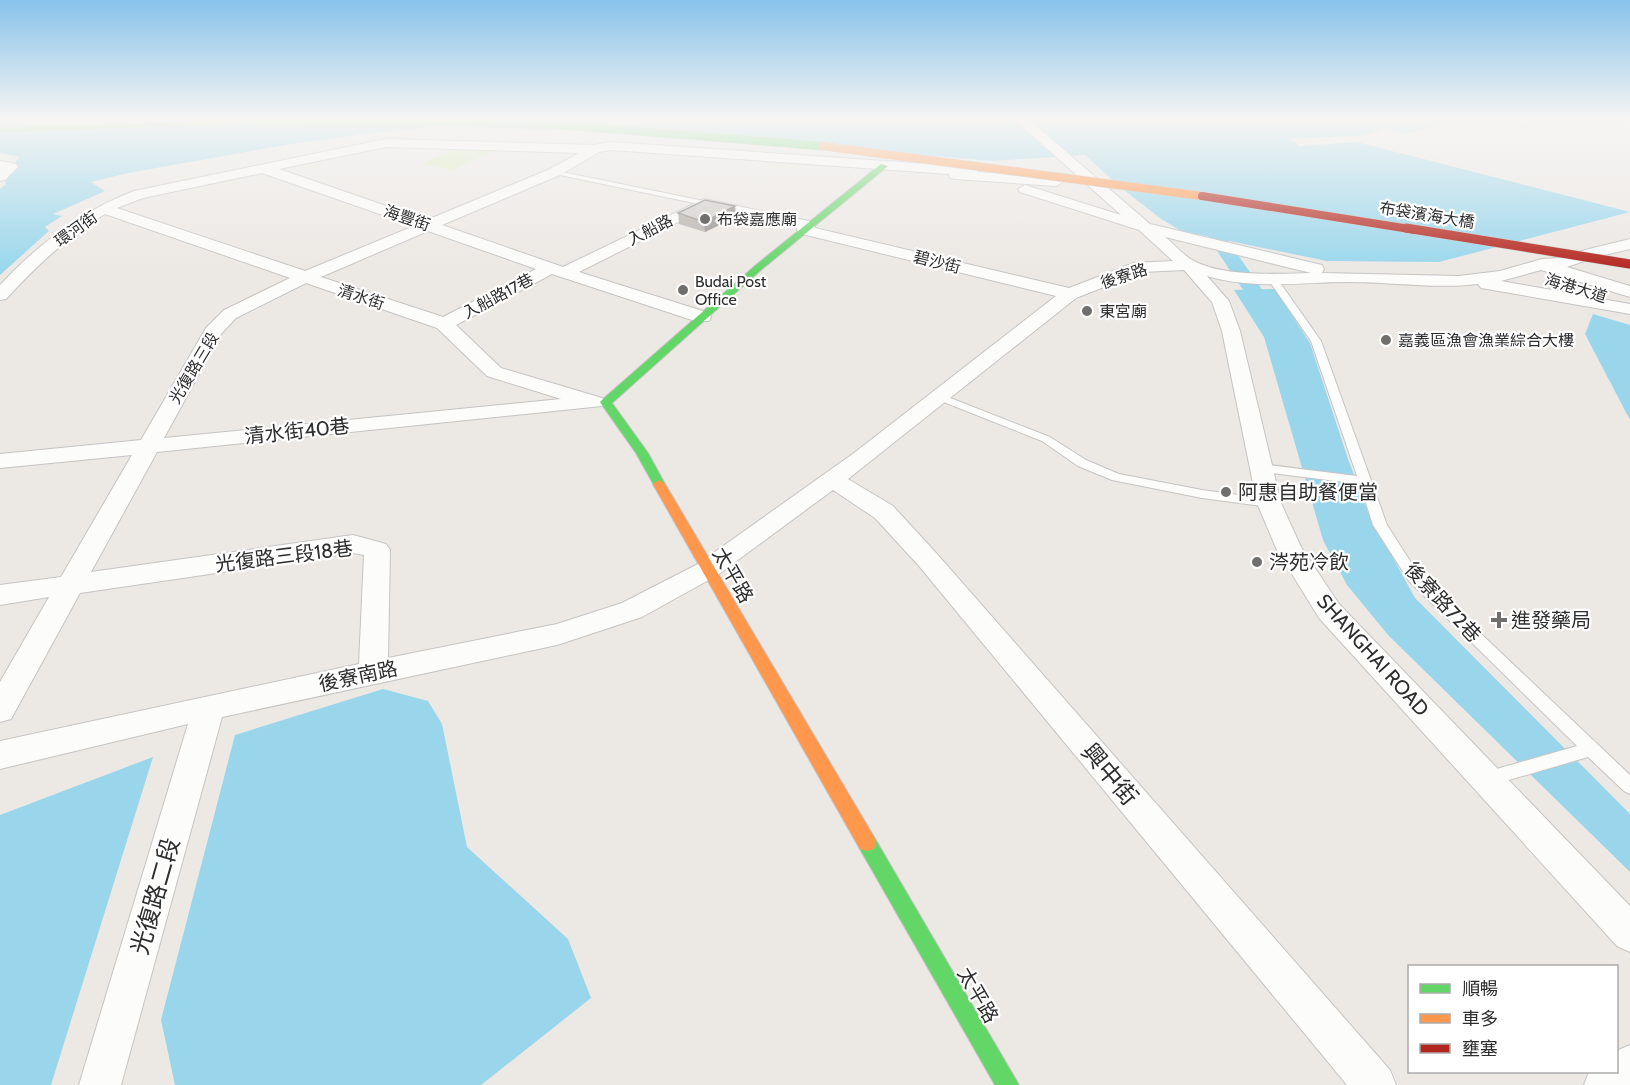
<svg xmlns="http://www.w3.org/2000/svg" width="1630" height="1085" font-family="Cabin,'Noto Sans TC',sans-serif">
	<style>
		.pitch { fill: #d9eabb }
		.water { fill: #99d6ec }
		.pier { fill: #ece8e4 }
		.lines { fill: none; stroke-linecap: round; stroke-linejoin: round }
		.canal { fill: #99d6ec; fill-rule: evenodd }
		.lane-casing { stroke: #c5c4c5; stroke-width: 2 }
		.street-casing { stroke: #c5c4c5; stroke-width: 2 }
		.fast-casing { stroke: #c5c4c5; stroke-width: 2 }
		.slow-casing { stroke: #c5c4c5; stroke-width: 2 }
		.lane { fill: #fcfcfb; fill-rule: evenodd }
		.street { fill: #fcfcfb; fill-rule: evenodd }
		.fast { fill: #63d668; fill-rule: evenodd }
		.slow { fill: #ff974d; fill-rule: evenodd }
		.fast-bridge-casing { stroke: #c6c5c4; stroke-width: 9; stroke-linecap: butt }
		.slow-bridge-casing { stroke: #c6c5c4; stroke-width: 9; stroke-linecap: butt }
		.jam-bridge-far1-casing { stroke: #c6c5c4; stroke-width: 9; stroke-linecap: butt }
		.jam-bridge-casing { stroke: #c6c5c4; stroke-width: 10; stroke-linecap: butt }
		.fast-bridge { stroke: #63d668; stroke-width: 8 }
		.slow-bridge { stroke: #ff974d; stroke-width: 8 }
		.jam-bridge-far1 { stroke: #b3261e; stroke-width: 8 }
		.jam-bridge { stroke: #b3261e; stroke-width: 9 }
		.wall { fill: #b4b1af }
		.shaded-wall { fill: #92908e }
		.building { fill: #d1cecb; stroke: #92908e; stroke-width: 1.5 }
		.poi-dot { fill: #706f6e; stroke: #fff; stroke-width: 2 }
		.labels { text-anchor: middle; dominant-baseline: central; stroke-width: 4.5; stroke-linejoin: round; paint-order: stroke }
		.far-street-label { font-size: 16px; fill: #2e2e2e; stroke: #fff }
		.far-poi-label { font-size: 16px; fill: #2e2e2e; stroke: #fff; text-anchor: start }
		.street-label { font-size: 20px; fill: #2e2e2e; stroke: #fff }
		.poi-label { font-size: 20px; fill: #2e2e2e; stroke: #fff; text-anchor: start }
		.near-street-label { font-size: 24px; fill: #2e2e2e; stroke: #fff }
	</style>
	<rect width="100%" height="100%" fill="#ece8e4"/>
	<path class="pitch" d="M461,146L491,152L453,170L422,164Z"/>
	<path class="water" d="M0,119H1451L1411,133L1290,139L1300,146L1357,142L1630,212L1439,262L1327,261L1181,231L1160,218L1120,187L1085,155L993,161L641,132L439,127L373,133L291,144L128,173L91,182L105,191L53,214L62,216L45,227L49,231L0,275V189L6,184L4,179L19,157L0,153Z
		M1275,289L1310,343L1348,459L1368,512L1415,598L1630,814V872L1389,636L1347,585L1323,540L1264,337L1234,290Z
		M1593,314L1630,325V420L1585,334Z
		M383,689L428,701L442,724L467,847L568,939L591,998L481,1085H175L161,1020L235,735Z
		M153,757L51,1085H0V815Z"/>
	<path class="pier" d="M1384,128L1411,136L1298,141L1301,143L1358,139L1630,209L1356,140L1300,144L1292,139L1363,136Z"/>
	<g class="lines">
		<path class="canal" d="M1218,234L1224,235L1284,321L1281,325L1274,327L1267,325L1264,321L1209,239L1212,235Z"/>
		<g class="lane-casing">
			<path id="lane" d="M552,170L704,201L708,203L704,205L555,174H552Z
				M1273,276L1276,277L1321,341L1387,525L1419,575L1630,775V794L1624,791L1588,757L1485,787L1479,784L1476,779L1479,774L1577,746L1409,581L1373,525L1360,484L1257,471L1255,468L1257,465L1261,464L1357,476L1311,341L1268,279Z
				M940,394L1050,437L1086,460L1119,474L1202,490L1269,499L1275,503L1269,507L1202,498L1112,480L1078,466L1042,441L936,399V395Z"/>
		</g>
		<g class="street-casing">
			<path id="street" d="M1014,119H1028L1150,224L1322,265L1324,269L1322,273L1459,276L1500,271L1542,259L1561,258L1585,250L1630,239V249L1596,257L1567,267L1630,286V297L1541,270L1501,281L1630,304V314L1487,289L1481,288L1478,284C1436,289 1392,282 1349,282C1303,282 1253,290 1207,276L1229,301L1240,331L1281,503L1301,547L1339,604L1630,906V952L1617,946L1319,618L1276,548L1257,503L1222,331L1212,302L1184,270L1142,272L1076,298L848,479L893,506L937,554L1390,1070L1396,1085H1347L919,566L875,518L833,490L716,576L642,617L557,645L222,717L121,1085H79L188,724L0,769V741L359,664L364,555L353,553L80,593L11,719L0,722V682L49,597L0,605V585L61,577L132,455L0,468V454L141,440L206,328L224,310L290,278L105,214C67,237 36,266 6,299L0,300V285C38,244 82,211 134,191L386,139L594,145L611,142L972,167L977,168L978,172L1056,178L1063,182L1056,186L955,179L950,178L949,174L611,150L599,152L560,175L442,225L563,267L704,199L809,221L814,223L815,228L1069,288L1134,263L1173,261L1139,230L1020,192L1018,189L1025,185L1121,215ZM386,147L579,153L550,169L427,220L279,169ZM262,173L414,226L305,271L117,208L143,198ZM706,208L797,228L798,233L1056,296L854,453L698,564L622,603L557,624L388,658L390,550L386,544L353,535L91,572L157,452L602,406L606,402L602,398L501,368L456,325L552,274L695,321H709L711,317L709,313L579,272ZM428,231L536,269L443,317L321,277ZM1165,237L1311,273C1278,274 1224,277 1194,261C1184,256 1174,244 1165,237ZM306,283L437,328L487,376L561,399L164,438L221,334L236,318Z
				M0,161L16,164L18,167L5,180L0,181Z
				M1630,1045V1085H1584L1589,1072H1616V1051Z"/>
		</g>
		<g class="fast-casing">
			<path id="fast" d="M257,120L255,123L0,132V128Z
				M881,164L888,166L762,269L612,403L648,453L665,484L659,488L655,487L636,453L600,402L602,400L756,265Z
				M867,835L874,837L1019,1085H995L860,849L858,843L860,837Z"/>
		</g>
		<g class="slow-casing">
			<path id="slow" d="M659,480L665,484L874,837L876,843L874,849L867,851L860,849L653,484Z"/>
		</g>
		<use href="#lane" class="lane"/>
		<use href="#street" class="street"/>
		<use href="#fast" class="fast"/>
		<use href="#slow" class="slow"/>
		<g class="fast-bridge-casing">
			<path id="fast-bridge" d="M255,121L523,122L823,146"/>
		</g>
		<g class="slow-bridge-casing">
			<path id="slow-bridge" d="M823,146L1202,196"/>
		</g>
		<g class="jam-bridge-far1-casing">
			<path id="jam-bridge-far1" d="M1202,196L1416,230"/>
		</g>
		<g class="jam-bridge-casing">
			<path id="jam-bridge" d="M1406,228L1630,264"/>
		</g>
		<use href="#fast-bridge" class="fast-bridge"/>
		<use href="#slow-bridge" class="slow-bridge"/>
		<use href="#jam-bridge-far1" class="jam-bridge-far1"/>
		<use href="#jam-bridge" class="jam-bridge"/>
	</g>
	<path class="wall" d="M735,206L736,217L705,232L679,224L678,213Z"/>
	<path class="shaded-wall" d="M735,206L736,217L705,232L704,222Z"/>
	<path class="building" d="M705,200L735,206L704,222L678,213Z"/>
	<linearGradient id="sky" x2="0" y2="1"><stop stop-color="#88c2ea"/><stop offset="0.44" stop-color="#f6f5f3"/><stop offset="1" stop-color="#f6f5f3" stop-opacity="0"/></linearGradient>
	<rect width="1630" height="271" fill="url(#sky)"/>
	<g class="poi-dot">
		<circle cx="705" cy="219" r="6"/>
		<circle cx="683" cy="290" r="6"/>
		<circle cx="1087" cy="311" r="6"/>
		<circle cx="1386" cy="340" r="6"/>
		<circle cx="1226" cy="492" r="6"/>
		<circle cx="1257" cy="562" r="6"/>
		<path d="M1496 611h6v6h6v6h-6v6h-6v-6h-6v-6h6z"/>
	</g>
	<g class="labels">
		<g class="far-street-label">
			<text transform="translate(1427 215) rotate(9)">布袋濱海大橋</text>
			<text transform="translate(407 218) rotate(19)">海豐街</text>
			<text transform="translate(76 229) rotate(-36)">環河街</text>
			<text transform="translate(650 230) rotate(-27)">入船路</text>
			<text transform="translate(937 262) rotate(14)">碧沙街</text>
			<text transform="translate(1124 276) rotate(-18)">後寮路</text>
			<text transform="translate(1576 288) rotate(17)">海港大道</text>
			<text transform="translate(498 296) rotate(-28)">入船路17巷</text>
			<text transform="translate(361 297) rotate(18)">清水街</text>
			<text transform="translate(194 368) rotate(-59)">光復路三段</text>
		</g>
		<g class="far-poi-label">
			<text x="717" y="219">布袋嘉應廟</text>
			<text x="695" y="281">Budai Post<tspan x="695" dy="18">Office</tspan></text>
			<text x="1099" y="311">東宮廟</text>
			<text x="1398" y="340">嘉義區漁會漁業綜合大樓</text>
		</g>
		<g class="street-label">
			<text transform="translate(297 431) rotate(-6)">清水街40巷</text>
			<text transform="translate(284 556) rotate(-7)">光復路三段18巷</text>
			<text transform="translate(733 575) rotate(60)">太平路</text>
			<text transform="translate(1443 602) rotate(47)">後寮路72巷</text>
			<text transform="translate(1373 655) rotate(48)">SHANGHAI ROAD</text>
			<text transform="translate(358 676) rotate(-12)">後寮南路</text>
			<text transform="translate(978 995) rotate(60)">太平路</text>
		</g>
		<g class="poi-label">
			<text x="1238" y="492">阿惠自助餐便當</text>
			<text x="1269" y="562">涔苑冷飲</text>
			<text x="1511" y="620">進發藥局</text>
		</g>
		<g class="near-street-label">
			<text transform="translate(1110 774) rotate(50)">興中街</text>
			<text transform="translate(155 896) rotate(-74)">光復路二段</text>
		</g>
	</g>
	<rect x="1408" y="965" width="210" height="108" fill="#ffffff" stroke="#ababab" stroke-width="1.5"/>
	<rect x="1420" y="984" width="30" height="9" fill="#63d668" stroke="#ababab" stroke-width="1.5"/>
	<text x="1462" y="995" font-size="18" fill="#2e2e2e">順暢</text>
	<rect x="1420" y="1014" width="30" height="9" fill="#ff974d" stroke="#ababab" stroke-width="1.5"/>
	<text x="1462" y="1025" font-size="18" fill="#2e2e2e">車多</text>
	<rect x="1420" y="1044" width="30" height="9" fill="#b3261e" stroke="#ababab" stroke-width="1.5"/>
	<text x="1462" y="1055" font-size="18" fill="#2e2e2e">壅塞</text>
</svg>
